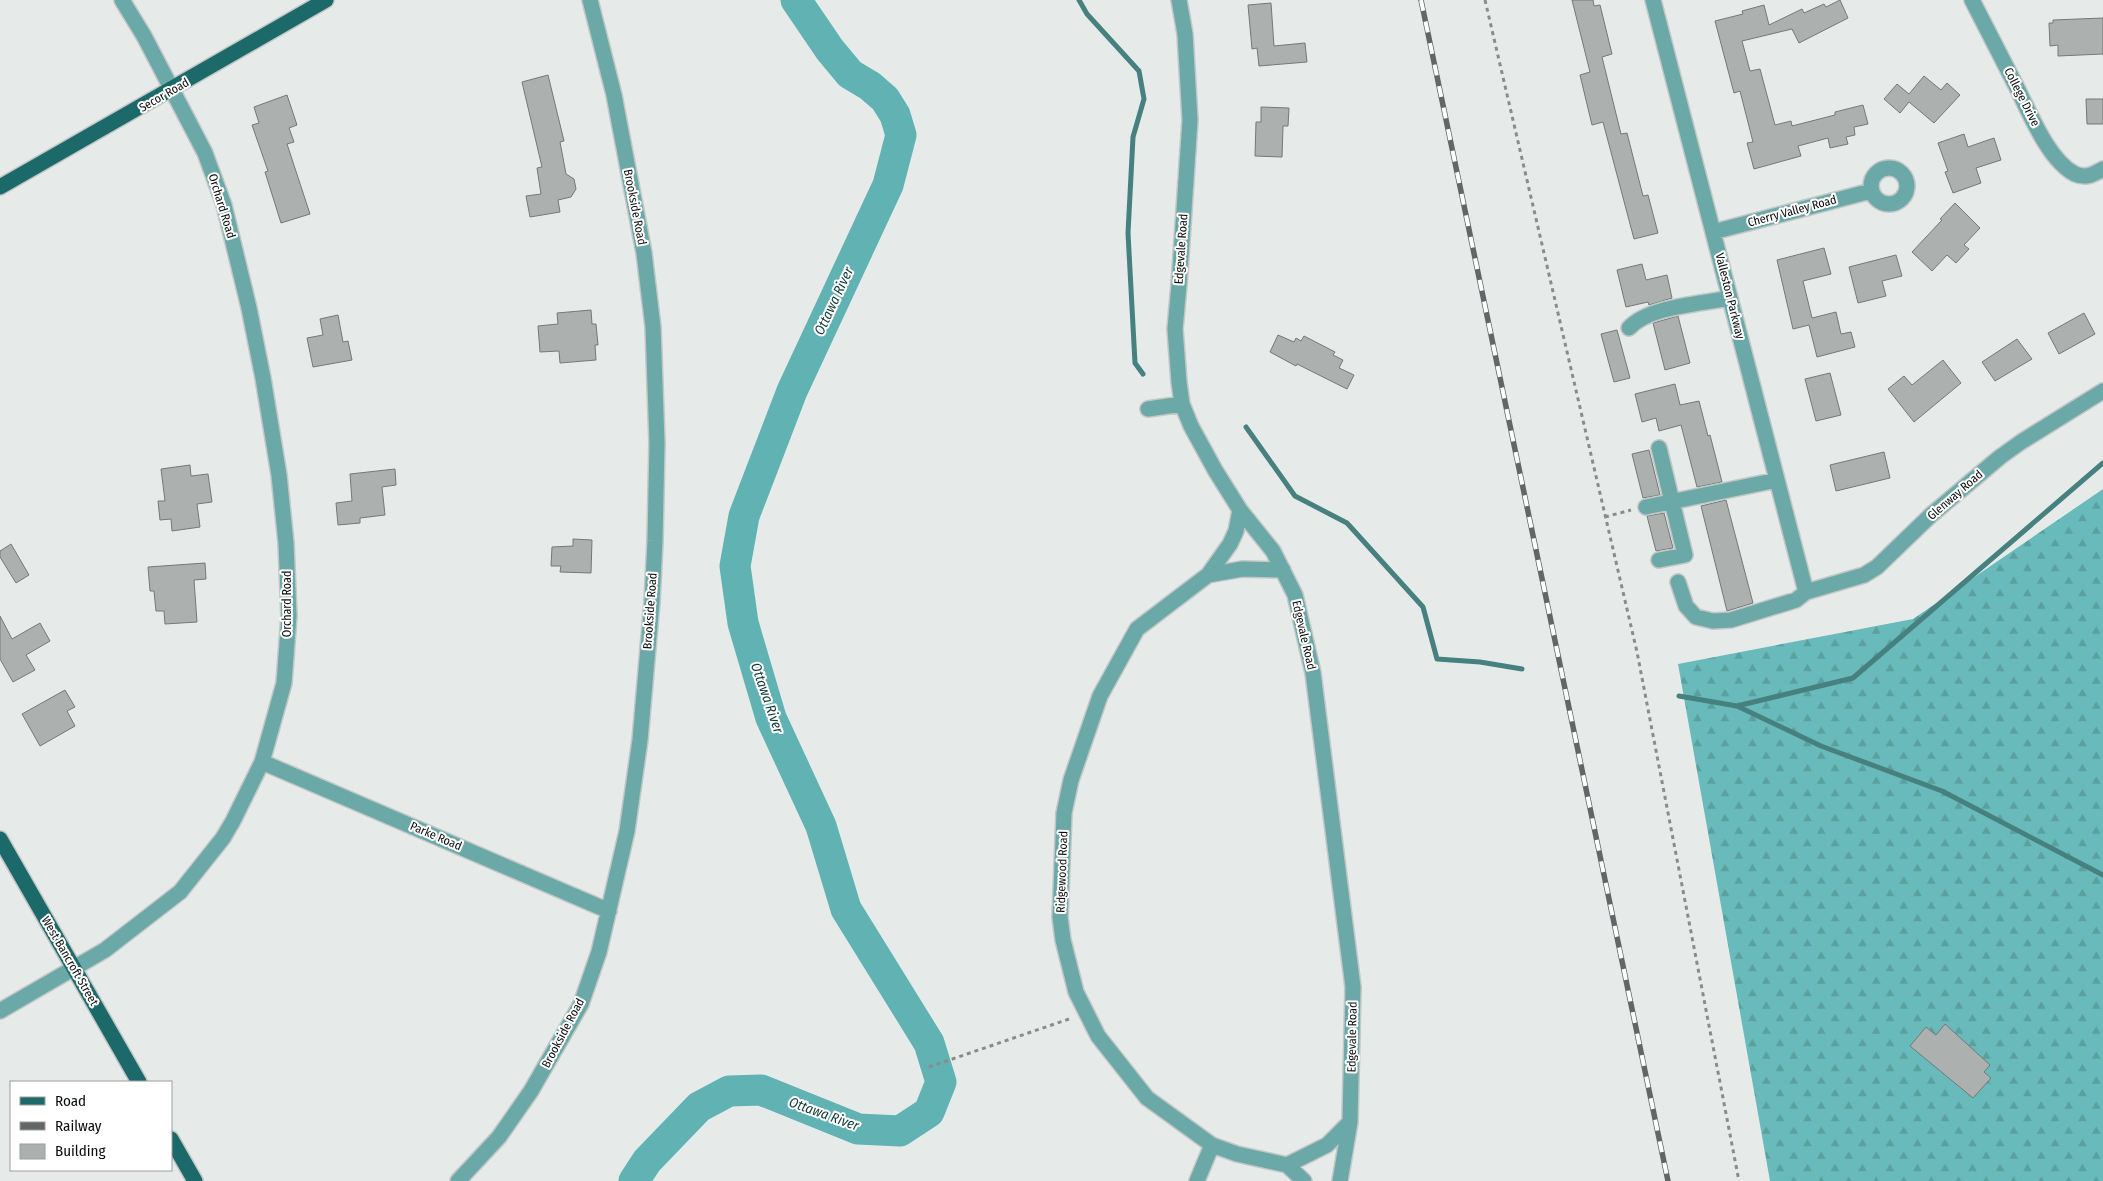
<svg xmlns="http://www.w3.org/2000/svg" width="2103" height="1181" font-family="'Fira Sans Condensed',sans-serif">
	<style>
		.forest { fill: url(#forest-firs) }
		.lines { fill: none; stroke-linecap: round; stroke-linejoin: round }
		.stream { stroke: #468180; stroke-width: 5 }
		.river { stroke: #60b3b2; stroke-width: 31 }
		.building { fill: #acb1b0; stroke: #747878 }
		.minor-casing { stroke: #c3c7c6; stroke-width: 18 }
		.major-casing { stroke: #c3c7c6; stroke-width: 18 }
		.path { stroke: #898c8c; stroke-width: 3; stroke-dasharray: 4 4; stroke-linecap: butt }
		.minor { stroke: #6ba9a8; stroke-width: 15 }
		.major { stroke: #1c6969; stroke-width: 15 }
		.rail-casing { stroke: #636666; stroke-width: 5.5 }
		.rail { stroke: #fff; stroke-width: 4; stroke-dasharray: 11; stroke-linecap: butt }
		.labels { text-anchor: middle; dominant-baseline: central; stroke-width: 4; stroke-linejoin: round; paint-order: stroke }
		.street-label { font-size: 12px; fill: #0a0c0c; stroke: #fff }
		.water-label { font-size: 14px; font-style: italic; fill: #103938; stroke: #fff }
	</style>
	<defs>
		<pattern id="forest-firs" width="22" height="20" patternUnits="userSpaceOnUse" patternTransform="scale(1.25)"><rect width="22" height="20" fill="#68bbba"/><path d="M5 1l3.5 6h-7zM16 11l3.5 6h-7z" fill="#59a09f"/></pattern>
	</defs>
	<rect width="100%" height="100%" fill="#e6ebea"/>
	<path class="forest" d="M2103,489V1181H1770L1678,664L1913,619Z"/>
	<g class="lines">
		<path class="stream" d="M1079,0L1087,14L1139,71L1144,99L1133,137L1128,233L1135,363L1143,374
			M1246,427L1295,496L1347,523L1423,607L1437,659L1480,662L1522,669
			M1679,696L1737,706L1853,678L2103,463
			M1737,706L1821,746L1942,791L2103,875"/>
		<path class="river" d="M634,1181L647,1161L699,1107L729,1091L761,1090L858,1129L900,1131L929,1112L941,1082L929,1043L846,909L821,826L771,718L743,623L735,566L744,516L792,391L888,185L901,135L895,115L885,99L870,86L850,74L830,50L796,0"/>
	</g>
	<path class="building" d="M1572,0H1593L1594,6L1600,5L1612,54L1602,57L1621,134L1627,133L1643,196L1648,195L1658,233L1634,239L1603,122L1592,125L1580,75L1590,72Z
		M1840,0L1848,18L1799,43L1792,29L1742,41L1750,71L1760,69L1775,125L1791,121L1792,126L1835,115V112L1863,105L1868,124L1854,127L1855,135L1846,137L1848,144L1830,148L1828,138L1798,146L1801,156L1754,169L1747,143L1753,142L1740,91L1734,93L1715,21L1743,14L1742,11L1764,5L1769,25L1802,9L1804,13L1824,4L1826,7Z
		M1271,3L1274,46L1305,43L1307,62L1259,66L1257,48L1252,49L1248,5Z
		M2103,18V54L2058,56V45L2050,46L2049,23H2053V20Z
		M548,75L564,141L560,142L566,174L574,179L576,189L571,197L558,200L560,212L530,217L526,196L541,194L537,168L542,167L522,82Z
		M1924,76L1941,90L1947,83L1960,95L1934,123L1909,102L1900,113L1884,99L1897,84L1909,94Z
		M287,95L297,125L289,128L294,142L287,144L310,214L281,223L265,172L268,171L252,125L259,123L254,107Z
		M2086,99H2103V124H2087Z
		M1261,107L1289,108L1288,126H1283L1282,157L1255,156L1256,122H1261Z
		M1964,134L1968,147L1994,138L2001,160L1976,168L1981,183L1953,193L1945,172L1948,171L1938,143Z
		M1955,203L1980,228L1964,245L1969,249L1956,263L1947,255L1932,271L1912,252L1942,220L1940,219Z
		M1824,248L1831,274L1803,281L1812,318L1836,312L1841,334L1851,332L1855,347L1817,357L1809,325L1793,329L1777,260Z
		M1896,255L1902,276L1882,281L1886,296L1858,303L1849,267Z
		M1642,264L1646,280L1667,275L1672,298L1649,305L1648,302L1626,307L1617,270Z
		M591,310L592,324H596L598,345H595L596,360L560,363L559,351L540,352L538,326L558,324L557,313Z
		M2084,313L2095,334L2059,354L2048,333Z
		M338,315L343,342L348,341L352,360L313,367L307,338L323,335L320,319Z
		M1678,316L1690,363L1665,370L1653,323Z
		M1617,330L1630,378L1614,382L1601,334Z
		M1278,335L1294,342L1296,338L1301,341L1304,336L1335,352L1333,355L1343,360L1339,368L1354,375L1347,389L1297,364L1296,366L1270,352Z
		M2017,339L2032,359L1995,381L1982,362Z
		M1943,360L1961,383L1914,422L1888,389L1904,376L1912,385Z
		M1830,373L1841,415L1816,421L1805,379Z
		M1675,384L1680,405L1699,401L1708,436L1710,435L1722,482L1697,487L1681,425L1659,431L1656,418L1642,422L1635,394Z
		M1649,450L1660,495L1643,498L1632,454Z
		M1884,452L1890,478L1836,491L1830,465Z
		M190,465L191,476L208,474L212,502L197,504L200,527L172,531L171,519L160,520L158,501H165L161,469Z
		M395,469L396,485L382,487L385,515L360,518V523L338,525L336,503L352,501L350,474Z
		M1726,500L1753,603L1727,611L1701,506Z
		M1664,513L1673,548L1656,551L1647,516Z
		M573,539L592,540L591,573L560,572L561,566H551L552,547L573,546Z
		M11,544L29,575L16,583L0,557V551Z
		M205,563L206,579L194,580L197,622L165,624L164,611H156L154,591H150L148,567Z
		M0,616L12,639L40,623L50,641L26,655L35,670L13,682L0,659Z
		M65,690L75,707L67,711L75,726L40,746L22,714Z
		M1945,1024L1990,1065L1984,1072L1991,1078L1973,1098L1910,1046L1926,1027L1936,1035Z"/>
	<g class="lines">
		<g class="minor-casing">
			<path id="minor" d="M1179,0L1185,34L1190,120L1179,285L1175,329L1179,382L1182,404L1191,426L1215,470L1240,510L1273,551L1295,595L1313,673L1353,987L1350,1122L1340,1181
				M1653,0L1806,592
				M1972,0C1986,27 2000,55 2014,82C2028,108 2047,160 2075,174C2087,179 2093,174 2103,169
				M1871 186a18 18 0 1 1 36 0a18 18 0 1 1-36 0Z
				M1713,232L1871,191
				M1629,328C1649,306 1701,304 1730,298
				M1148,409L1182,404
				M1659,448L1685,555L1659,560
				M1646,507L1777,480
				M1240,510L1236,531L1230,544L1208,575L1137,629L1100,696L1071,780L1064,813L1060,917L1063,940L1076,992L1098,1036L1147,1098L1212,1145L1237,1154L1287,1165L1304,1181
				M1208,575L1242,569L1283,570
				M1678,582L1686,606L1696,617L1713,621L1731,620L1796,600L1806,592L1864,575L1877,567L1931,515L2000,457L2021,442L2103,391
				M262,762L609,911
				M0,1011L105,950L180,892L223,838L233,821L262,762L284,683L289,616L286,543L279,475L263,378L249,308L224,205L205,153L144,36L122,0
				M1287,1165L1327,1145L1350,1122
				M458,1181L499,1137L531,1091L581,1004L599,952L627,831L640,740L652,602L655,541L657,443L653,327L644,253L614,95L590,0
				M1197,1181L1212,1145"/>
		</g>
		<g class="major-casing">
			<path id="major" d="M0,187L326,0
				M0,839L139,1082
				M171,1139L195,1181"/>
		</g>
		<path class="path" d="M1485,0L1637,652L1739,1181
			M1605,517L1631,510
			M929,1067L1072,1018"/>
		<use href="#minor" class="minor"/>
		<use href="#major" class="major"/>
		<g class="rail-casing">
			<path id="rail" d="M1421,0L1668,1181"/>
		</g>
		<use href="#rail" class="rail"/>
	</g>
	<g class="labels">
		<g class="street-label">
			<text transform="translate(164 95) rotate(-30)">Secor Road</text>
			<text transform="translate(2022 97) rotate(63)">College Drive</text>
			<text transform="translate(222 206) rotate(73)">Orchard Road</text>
			<text transform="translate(635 207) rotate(79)">Brookside Road</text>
			<text transform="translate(1792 211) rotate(-15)">Cherry Valley Road</text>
			<text transform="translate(1181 249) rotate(-86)">Edgevale Road</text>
			<text transform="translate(1730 296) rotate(76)">Valleston Parkway</text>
			<text transform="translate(1955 495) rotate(-41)">Glenway Road</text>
			<text transform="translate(287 604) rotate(-90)">Orchard Road</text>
			<text transform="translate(650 611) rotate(-86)">Brookside Road</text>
			<text transform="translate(1304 635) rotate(77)">Edgevale Road</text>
			<text transform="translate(436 836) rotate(23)">Parke Road</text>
			<text transform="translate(1062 872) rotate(-88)">Ridgewood Road</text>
			<text transform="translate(70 961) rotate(60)">West Bancroft Street</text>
			<text transform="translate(563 1033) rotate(-62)">Brookside Road</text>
			<text transform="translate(1352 1037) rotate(-89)">Edgevale Road</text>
		</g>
		<g class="water-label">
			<text transform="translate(834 301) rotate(-65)">Ottawa River</text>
			<text transform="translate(767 698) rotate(71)">Ottawa River</text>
			<text transform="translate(824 1114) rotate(20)">Ottawa River</text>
		</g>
	</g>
	<rect x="10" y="1081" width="162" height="90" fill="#ffffff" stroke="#9d9e9e"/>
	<rect x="20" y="1097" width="25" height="8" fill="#1c6969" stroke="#9d9e9e"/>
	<text x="55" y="1106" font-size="15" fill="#0a0c0c">Road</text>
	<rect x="20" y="1122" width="25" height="8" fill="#636666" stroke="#9d9e9e"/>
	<text x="55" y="1131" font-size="15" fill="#0a0c0c">Railway</text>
	<rect x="20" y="1144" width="25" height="15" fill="#acb1b0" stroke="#9d9e9e"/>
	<text x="55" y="1156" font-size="15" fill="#0a0c0c">Building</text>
</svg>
